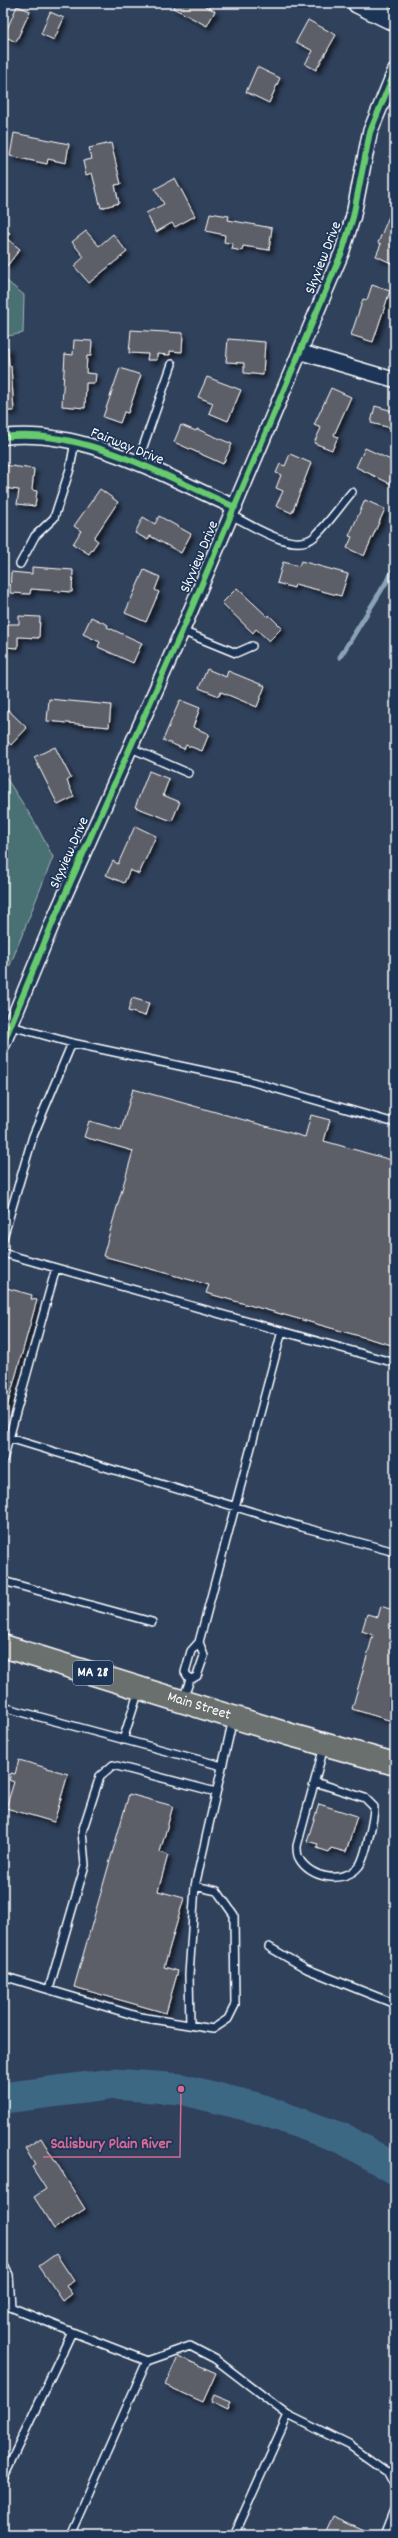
<svg xmlns="http://www.w3.org/2000/svg" width="398" height="2538" font-family="Dekko,sans-serif">
	<style>
		.green { fill: #496f72; stroke: #a4b7b8 }
		.lines { fill: none; stroke-linecap: round; stroke-linejoin: round }
		.stream { stroke: #8ba4b5; stroke-width: 5 }
		.river { stroke: #3e6884; stroke-width: 31 }
		.building { fill: #5d5e67; stroke: #fff; filter: url(#shadow) }
		.lane-casing { stroke: #fff; stroke-width: 10 }
		.street-casing { stroke: #fff; stroke-width: 17 }
		.secondary-casing { stroke: #fff; stroke-width: 23 }
		.primary-casing { stroke: #fff; stroke-width: 25 }
		.lane { stroke: #1d3557; stroke-width: 7 }
		.street { stroke: #1d3557; stroke-width: 14 }
		.secondary { stroke: #1d3557; stroke-width: 20 }
		.primary { stroke: #6a706d; stroke-width: 22 }
		.cycleway-casing { stroke: #1d3557; stroke-width: 8 }
		.cycleway { stroke: #67ca6e; stroke-width: 6 }
		.labels { text-anchor: middle; dominant-baseline: central; stroke-width: 3.5; stroke-linejoin: round; paint-order: stroke }
		.shield { fill: #1d3557; stroke: #bbc2cd; stroke-width: 1 }
		.shield-label { font-size: 14px; font-weight: bold; fill: #fff }
		.street-label { font-size: 15px; fill: #fff; stroke: #1d3557 }
		.leader { fill: none; stroke: #d76994; stroke-width: 1.5 }
		.callout-dot { fill: #d76994; stroke: #1d3557; stroke-width: 1.5 }
		.callout-label { font-size: 16px; text-anchor: middle; font-weight: bold; fill: #d76994; stroke: #1d3557; stroke-width: 3.5; stroke-linejoin: round; paint-order: stroke }
	</style>
	<defs>
		<filter id="shadow"><feDropShadow dx="3.5" dy="3.5" stdDeviation="2" flood-color="#0009"/></filter>
	</defs>
	<rect width="100%" height="100%" fill="#30415c"/>
	<filter id="ink" filterUnits="userSpaceOnUse"><feTurbulence type="fractalNoise" baseFrequency=".025" numOctaves="2"/><feDisplacementMap in="SourceGraphic" scale="8" xChannelSelector="R" yChannelSelector="G"/><feConvolveMatrix kernelMatrix="1 2 1 2 8 2 1 2 1" color-interpolation-filters="sRGB"/></filter>
	<g filter="url(#ink)">
		<path class="green" d="M3,278L24,295L23,333L3,337Z
			M3,773L34,821L53,857L3,983Z"/>
		<g class="lines">
			<path class="stream" d="M340,657L395,568"/>
			<path class="river" d="M3,2098L114,2084L181,2089L257,2108L344,2139L395,2169"/>
		</g>
		<path class="building" d="M175,3H206L205,6L215,11L207,26L173,8Z
			M17,6L30,11L16,42L4,36Z
			M50,12L64,18L54,40L41,34Z
			M308,20L336,35L316,70L305,64L313,51L296,42Z
			M257,67L280,78L269,103L246,92Z
			M14,133L69,144L66,163L48,159L47,164L10,156Z
			M111,143L121,184L115,185L119,203L101,208L92,173L86,175L83,161L92,159L89,148Z
			M175,178L195,216L175,227L172,223L156,232L146,213L164,204L155,189Z
			M392,209L395,210L393,264L376,256L381,244L378,243Z
			M210,213L229,216L228,220L272,228L269,250L243,246L242,251L232,249L233,244L224,242L225,235L206,231Z
			M3,228L10,233L6,238L20,249L7,266L3,263Z
			M86,231L99,246L113,234L127,252L89,283L74,266L84,257L72,242Z
			M372,285L390,291L373,342L351,335L363,299L367,300Z
			M131,330L183,333L182,352L170,351V355L157,354V360H147L148,354L129,353Z
			M228,339L265,342L263,375L244,373V363L226,362Z
			M74,340L92,341L91,356H87L86,373L96,374L95,383H86L85,408L62,406L65,354L73,355Z
			M8,347L9,366H11L14,411H3V348Z
			M120,368L141,375L128,413L124,412L120,423L103,417Z
			M207,377L241,390L228,421L209,413L213,403L198,397Z
			M331,388L351,397L334,435L338,437L332,450L314,443L321,428L314,425Z
			M375,406L393,411L395,407V429L371,423Z
			M181,425L196,431L197,429L232,444L223,464L174,442Z
			M365,448L395,462V486L356,467Z
			M290,454L311,463L292,513L276,506L283,491L276,488L281,475L276,473L280,464L285,466Z
			M3,465L34,469L32,490L37,491L35,506L17,504L19,490L3,488Z
			M100,489L118,502L94,538L98,541L89,554L73,544L81,531L74,526Z
			M365,500L385,509L364,556L347,548L352,537L349,536Z
			M159,516L191,534L181,553L150,536L148,540L135,533L143,517L155,524Z
			M301,561L348,574L341,596L295,584L294,588L277,583L283,562L299,566Z
			M32,567L73,570L72,592L31,589L30,594L10,593L11,572L32,574Z
			M144,570L160,577L155,590L159,592L146,622L125,613Z
			M237,588L268,617L269,615L282,628L269,641L256,629L253,633L222,603Z
			M19,616L40,617L39,638L18,637V648L3,647V624H19Z
			M91,617L108,625L107,627L142,643L133,663L98,647L100,642L83,634Z
			M207,669L226,677L228,671L265,686L257,707L221,692L219,696L199,688Z
			M49,699L111,705L109,727L47,721Z
			M180,700L200,708L193,727L209,734L202,751L186,745L184,749L163,740Z
			M3,705L27,728L11,745L3,737Z
			M55,747L71,778L67,781L74,797L58,805L34,757Z
			M149,771L169,779L163,795L180,802L172,821L135,807Z
			M135,826L156,836L139,874L130,870L124,883L106,875L113,861L118,864Z
			M132,998L149,1003L145,1016L128,1011Z
			M133,1089L305,1137L311,1115L330,1120L324,1141L395,1161V1346L206,1293L209,1285L103,1256L133,1151L84,1137L89,1121L121,1130Z
			M3,1287L32,1295L31,1299L37,1300L3,1421Z
			M381,1606L395,1611V1722L352,1709L373,1635L362,1631L367,1614L378,1617Z
			M19,1760L68,1774L54,1822L6,1808L14,1782L9,1780L11,1773L15,1774Z
			M129,1794L173,1806L160,1852L168,1855L158,1891L184,1898L164,1967L178,1971L166,2013L74,1987Z
			M319,1804L357,1816L346,1852L331,1848L329,1852L317,1848L318,1844L307,1841Z
			M41,2138L85,2209L54,2229L34,2197L46,2189L32,2167L35,2165L25,2148Z
			M56,2254L74,2281L66,2286L72,2294L63,2301L39,2266Z
			M178,2356L216,2373L203,2402L165,2385Z
			M214,2395L231,2402L228,2410L211,2402Z
			M333,2516L369,2532L368,2535H324Z"/>
		<g class="lines">
			<g class="lane-casing">
				<path id="lane" d="M137,464L172,364
					M231,515C251,525 294,554 314,537C328,524 340,506 352,492
					M20,564L35,536L54,518L70,469L75,441
					M182,631L236,653L252,646
					M131,748L188,773
					M11,1026L72,1043L246,1080L395,1123
					M3,1238L33,1136L72,1043
					M3,1253L395,1363
					M9,1438L302,1527L395,1552
					M3,1460L56,1268
					M3,1581L152,1622
					M190,1680L185,1672L191,1651L199,1642L282,1331
					M183,1699L190,1680L197,1676L204,1656L199,1642
					M3,1707L222,1766
					M123,1740L139,1690
					M315,1782L365,1798L374,1807C374,1818 365,1859 359,1866C344,1885 309,1878 299,1858C297,1855 297,1849 297,1846L324,1747
					M269,1947L307,1969L395,2004
					M3,1976L140,2017L213,2029L228,2019L235,2005L234,1915L217,1891L195,1886
					M49,1989L85,1865L82,1832L100,1776L113,1765L216,1792
					M190,2025L189,1975L195,1886L233,1719
					M3,2264L9,2275L11,2307
					M3,2304L72,2332
					M3,2478L72,2332L147,2361L190,2346L215,2359L288,2415L349,2445L387,2472L395,2487
					M70,2535L147,2361
					M234,2535L288,2415
					M384,2535L395,2507"/>
			</g>
			<g class="street-casing">
				<path id="street" d="M300,352L395,380
					M3,437C82,427 164,476 235,507
					M3,1044L55,917L182,631L342,252L353,217L370,132L395,71"/>
			</g>
			<g class="secondary-casing">
				<path id="secondary" d="M358,3L395,21"/>
			</g>
			<g class="primary-casing">
				<g id="primary">
					<path id="s1" d="M3,1646L291,1735L395,1764"/>
				</g>
			</g>
			<use href="#lane" class="lane"/>
			<use href="#street" class="street"/>
			<use href="#secondary" class="secondary"/>
			<use href="#primary" class="primary"/>
			<g class="cycleway-casing">
				<path id="cycleway" d="M3,437C82,427 164,476 235,507
					M3,1044L55,917L182,631L342,252L353,217L370,132L395,71"/>
			</g>
			<use href="#cycleway" class="cycleway"/>
		</g>
	</g>
	<g class="labels">
		<rect class="shield" x="73" y="1661" width="40" height="24" rx="3"/>
		<g class="shield-label">
			<text x="93" y="1673">MA 28</text>
		</g>
		<g class="street-label">
			<text transform="translate(324 258) rotate(-69)">Skyview Drive</text>
			<text transform="translate(127 447) rotate(22)">Fairway Drive</text>
			<text transform="translate(200 557) rotate(-67)">Skyview Drive</text>
			<text transform="translate(70 853) rotate(-66)">Skyview Drive</text>
			<text stroke="none"><textPath href="#s1" startOffset="205">Main Street</textPath></text>
		</g>
	</g>
	<path class="leader" d="M181 2089L180 2157H43"/>
	<circle class="callout-dot" cx="181" cy="2089" r="4"/>
	<g class="callout-label">
		<text x="111" y="2148">Salisbury Plain River</text>
	</g>
	<rect width="398" height="2538" fill="none" stroke="#1d3557" stroke-width="16"/>
	<rect x="8" y="8" width="382" height="2522" fill="none" stroke="#fff" stroke-width="1.5" filter="url(#ink)"/>
</svg>
